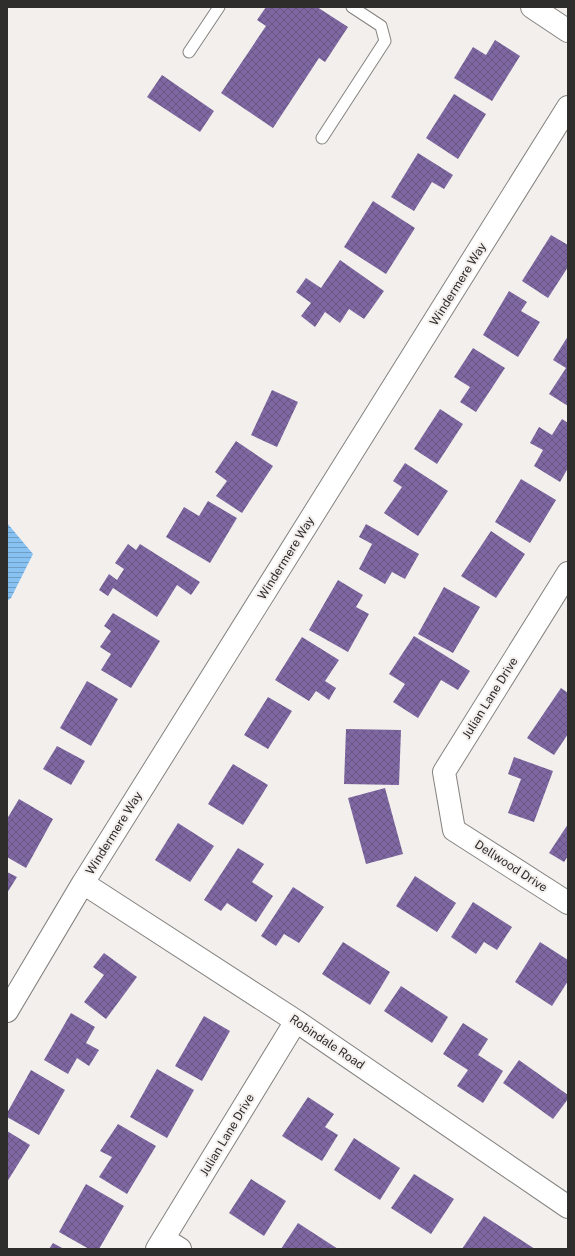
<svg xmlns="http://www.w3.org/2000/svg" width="575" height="1256" font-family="'Public Sans',sans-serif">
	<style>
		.water { fill: url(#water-rules) }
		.building { fill: url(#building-cross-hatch) }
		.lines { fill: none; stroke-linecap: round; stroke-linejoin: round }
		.lane-casing { stroke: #858380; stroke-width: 13 }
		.street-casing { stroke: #858380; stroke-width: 24 }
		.lane { stroke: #fff; stroke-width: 11 }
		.street { stroke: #fff; stroke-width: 22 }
		.labels { text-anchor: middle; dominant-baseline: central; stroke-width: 4; stroke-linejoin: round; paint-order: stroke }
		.street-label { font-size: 12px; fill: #2e2d2c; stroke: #f2efec }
	</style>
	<defs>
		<pattern id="water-rules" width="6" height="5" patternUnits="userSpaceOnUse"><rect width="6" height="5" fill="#87c2f2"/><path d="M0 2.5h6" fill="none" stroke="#6f9ec4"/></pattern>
		<pattern id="building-cross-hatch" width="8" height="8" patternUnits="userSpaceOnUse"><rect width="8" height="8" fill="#7f68a2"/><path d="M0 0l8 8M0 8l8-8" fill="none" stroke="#685684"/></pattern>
	</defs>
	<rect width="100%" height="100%" fill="#f2efec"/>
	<path class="water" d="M7,523L33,554L11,598L7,601Z"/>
	<path class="building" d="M266,7H317L348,27L325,62L319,58L273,128L221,93L266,26L257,20Z
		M495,40L520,56L492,101L454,78L473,47L486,55Z
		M162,75L214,111L200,132L147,97Z
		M454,94L486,114L458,159L426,138Z
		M418,153L453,175L444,189L432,182L414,211L391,197Z
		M373,201L415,228L386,274L344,247Z
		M551,235L568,245V267L548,298L522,281Z
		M340,260L384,291L364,319L349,309L340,323L325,312L315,327L301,316L311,303L296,292L306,278L321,288Z
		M509,291L527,302L521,311L540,322L518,357L483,335Z
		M568,336V406L549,394L566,368L553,360Z
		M473,348L505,368L476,412L460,402L470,387L454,377Z
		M272,390L298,402L277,447L251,435Z
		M440,409L463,424L437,464L414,449Z
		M562,419L568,423V468L560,482L534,466L543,450L530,443L539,427L552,435Z
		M236,441L273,466L242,513L216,496L227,481L215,472Z
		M405,463L448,491L418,536L384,513L402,487L393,481Z
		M521,479L556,500L530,543L495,522Z
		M208,501L237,518L210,563L166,537L184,507L199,516Z
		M366,524L419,554L405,579L392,572L385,584L359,569L372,544L359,537Z
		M491,531L525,554L496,598L461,576Z
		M128,544L136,550L140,544L200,582L191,595L177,585L157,617L113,588L108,596L99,590L109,574L117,580L124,569L115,563Z
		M338,580L363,595L356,607L369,614L348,652L309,630Z
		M444,587L480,607L453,653L418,634Z
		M113,613L160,641L131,688L101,670L111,654L100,647L111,631L104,626Z
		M414,636L470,671L458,690L441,680L418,718L393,702L405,684L389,674Z
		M302,637L339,660L325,681L336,688L329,700L316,691L309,701L275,680Z
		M87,681L118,699L91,746L60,728Z
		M561,688L568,693V734L554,755L527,738Z
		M268,697L292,711L268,749L244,735Z
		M346,729L401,730L399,785L344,784Z
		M57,746L85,761L71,785L43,769Z
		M514,757L553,771L534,822L508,813L521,779L508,774Z
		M233,764L268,785L243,825L208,804Z
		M385,788L403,854L366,864L348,798Z
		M19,799L53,819L26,868L7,857V819Z
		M178,823L214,846L190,882L155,860Z
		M568,824V856L564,862L549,853Z
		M238,848L264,864L252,882L273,896L256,922L227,903L221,911L204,900Z
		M7,872L17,877L7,893Z
		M415,876L456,903L437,932L396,906Z
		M293,887L324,907L299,943L284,934L276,946L261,936Z
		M473,902L512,927L497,950L484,942L476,954L451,937Z
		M343,942L390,972L370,1005L322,974Z
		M540,942L568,960V981L552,1006L515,982Z
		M104,953L137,977L106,1019L84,1002L104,975L93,967Z
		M401,986L448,1017L432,1043L384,1011Z
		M71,1013L95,1027L86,1043L99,1050L89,1066L77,1058L68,1074L44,1060Z
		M204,1016L230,1031L202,1081L175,1066Z
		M463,1023L488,1039L478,1055L503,1071L483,1103L457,1086L468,1070L443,1054Z
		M519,1060L568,1095V1099L553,1119L503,1083Z
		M157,1069L194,1090L167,1138L130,1117Z
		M31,1070L65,1090L39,1135L7,1117V1113Z
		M308,1097L334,1114L325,1127L338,1135L322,1161L282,1136Z
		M118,1124L156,1146L127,1194L99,1177L112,1157L100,1151Z
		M7,1131L30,1145L7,1182Z
		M354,1138L400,1168L380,1200L334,1170Z
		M414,1174L454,1199L431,1234L391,1208Z
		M251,1179L286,1201L264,1236L229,1213Z
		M86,1184L124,1206L99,1249H89L59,1232Z
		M484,1216L535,1249H462Z
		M298,1223L338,1249H281Z
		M53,1243L64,1249H49Z"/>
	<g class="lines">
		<g class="lane-casing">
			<path id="lane" d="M189,52L219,7
				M322,138L385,41L381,26L352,7"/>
		</g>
		<g class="street-casing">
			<path id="street" d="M532,7L568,31
				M568,573L444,772L454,830L568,903
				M83,883L296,1021L568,1207
				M7,1011L83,883L568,107
				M164,1239L180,1249
				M157,1249L296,1021"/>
		</g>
		<use href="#lane" class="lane"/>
		<use href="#street" class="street"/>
	</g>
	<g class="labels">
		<g class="street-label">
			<text transform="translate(458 284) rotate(-58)">Windermere Way</text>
			<text transform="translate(286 558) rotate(-58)">Windermere Way</text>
			<text transform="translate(490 698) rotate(-58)">Julian Lane Drive</text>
			<text transform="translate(114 833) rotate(-58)">Windermere Way</text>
			<text transform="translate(511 866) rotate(33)">Dellwood Drive</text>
			<text transform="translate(327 1042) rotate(34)">Robindale Road</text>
			<text transform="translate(227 1135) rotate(-59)">Julian Lane Drive</text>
		</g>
	</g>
	<rect width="575" height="1256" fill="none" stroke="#2e2d2c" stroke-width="16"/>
</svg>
